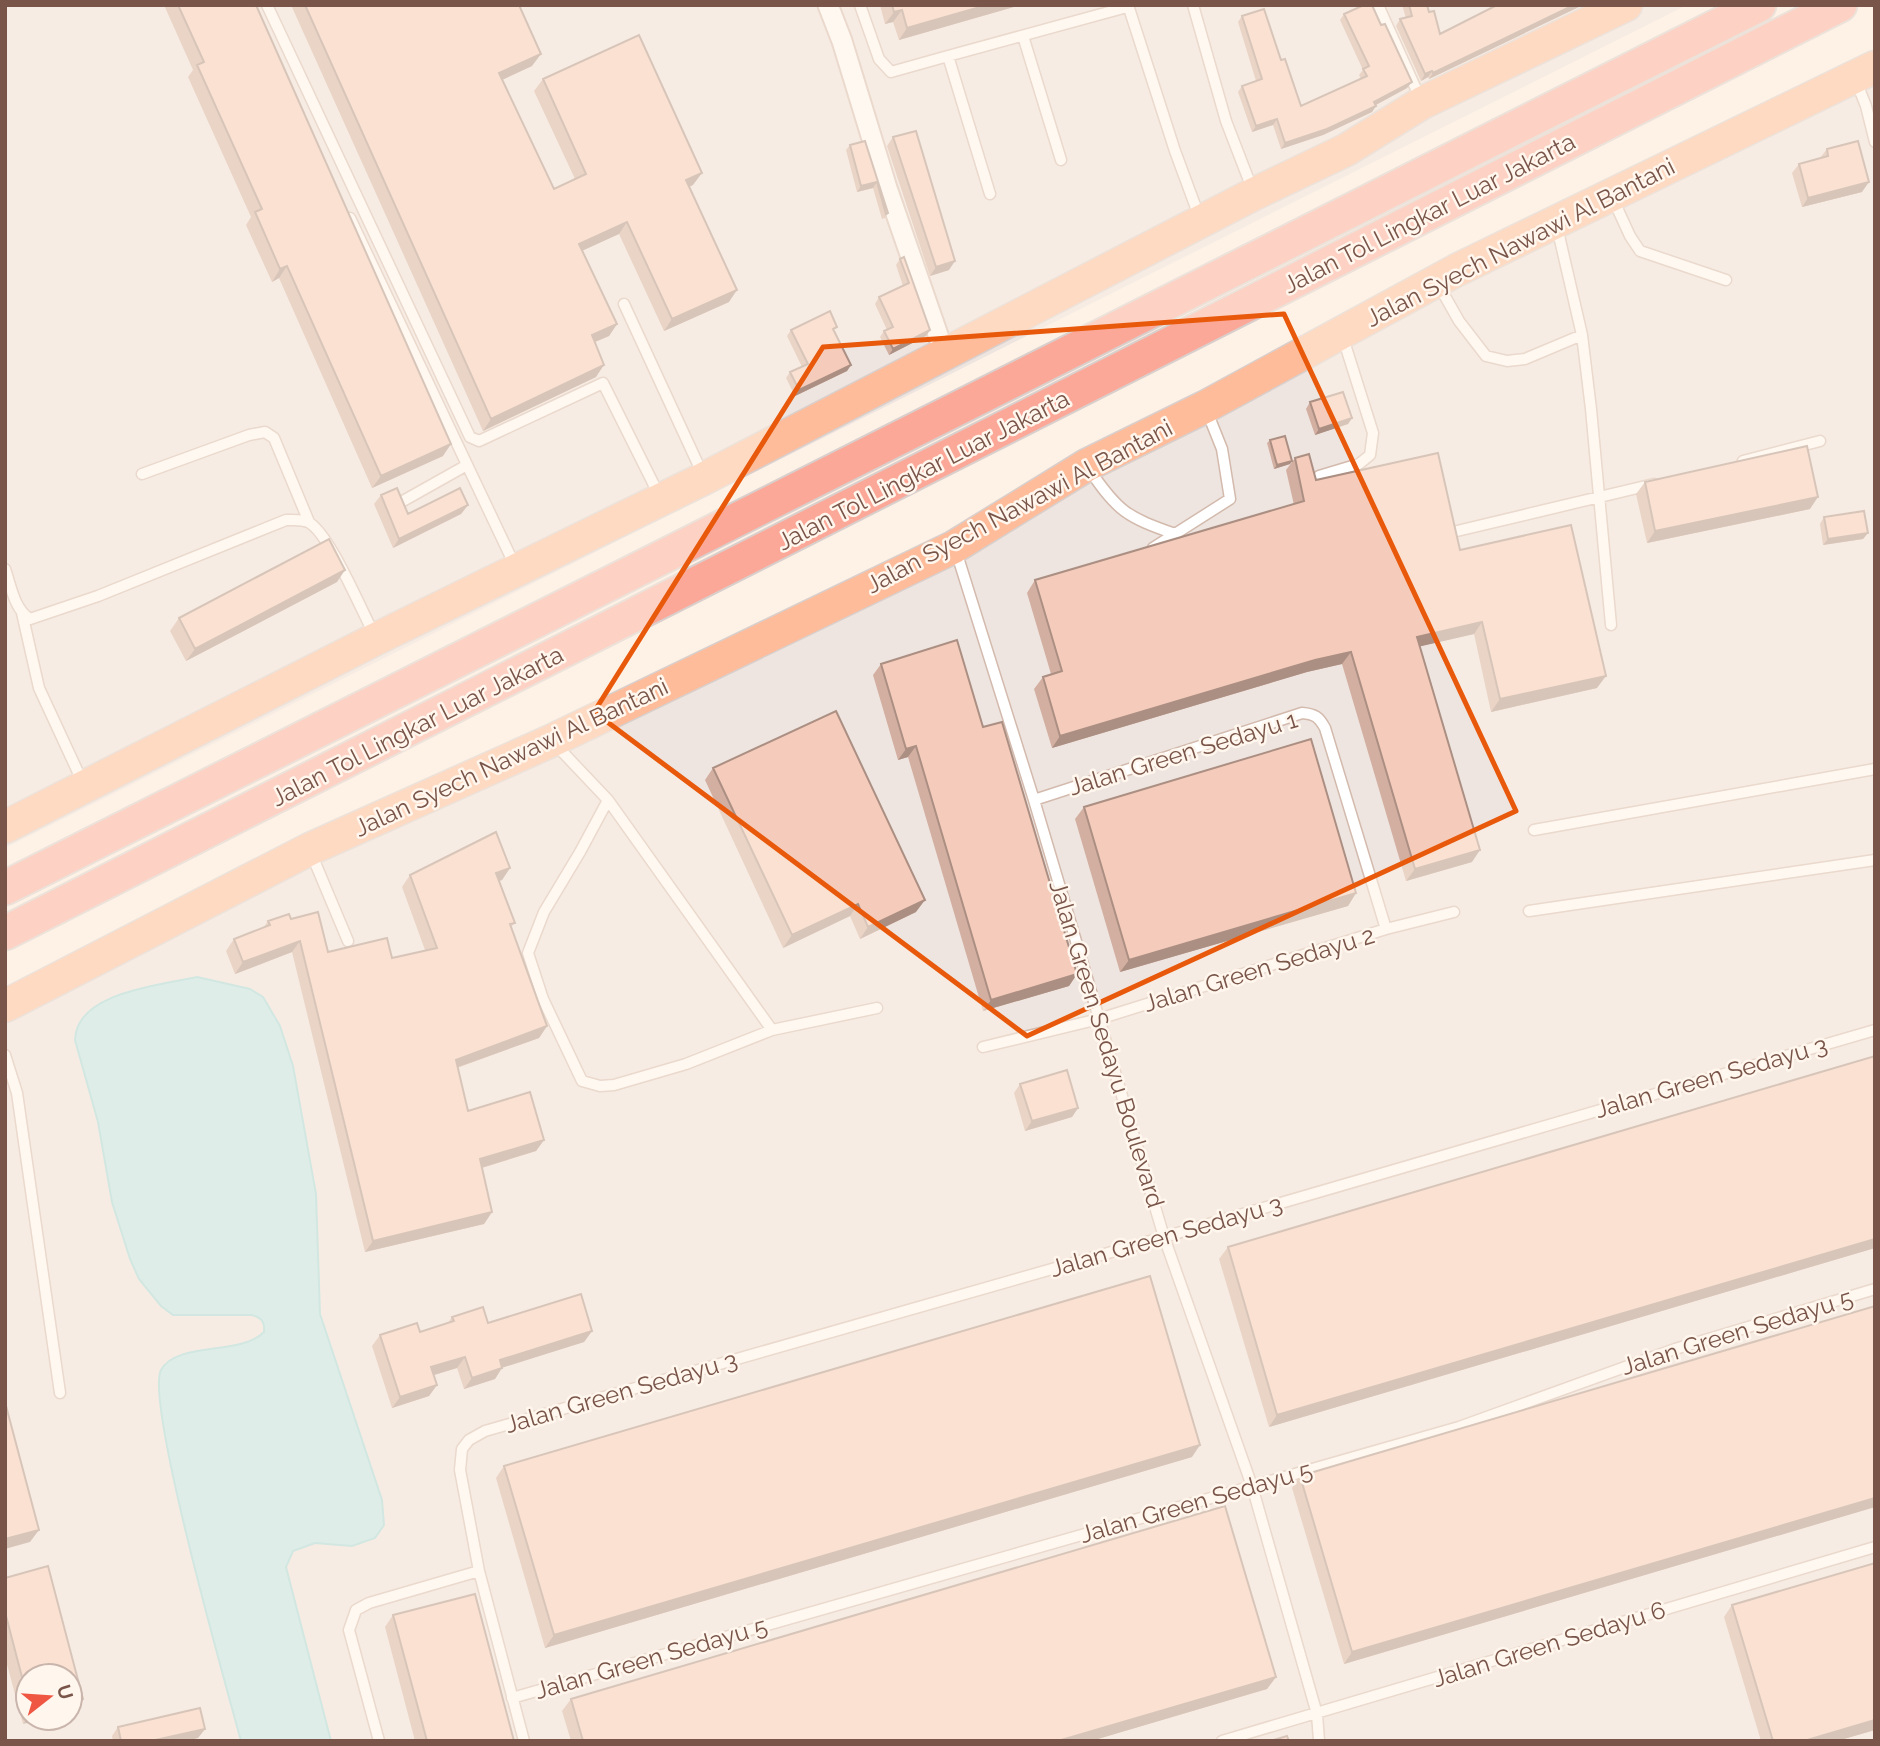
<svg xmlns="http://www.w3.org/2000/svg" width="1880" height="1746" font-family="Raleway,sans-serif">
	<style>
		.industrial { fill: #eee5e0; fill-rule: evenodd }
		.water { fill: #b8e7e9; stroke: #9ed9dc; stroke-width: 2 }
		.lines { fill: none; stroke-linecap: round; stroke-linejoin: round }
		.service-casing { stroke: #d3baad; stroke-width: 13 }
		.minor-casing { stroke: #d3baad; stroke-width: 23 }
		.trunk-casing { stroke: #d9cfcc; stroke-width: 35 }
		.motorway-casing { stroke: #d9cfcc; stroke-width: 37 }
		.service { stroke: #fff; stroke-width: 10 }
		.minor { stroke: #fff; stroke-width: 19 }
		.trunk { stroke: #febc9a; stroke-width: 32 }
		.motorway { stroke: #fca899; stroke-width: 33 }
		.wall { fill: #d3afa1 }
		.shaded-wall { fill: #ac8f83 }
		.building { fill: #f5ccbb; stroke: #ac8f83; stroke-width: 2 }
		.marked { fill: none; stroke: #e8590c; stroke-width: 5; stroke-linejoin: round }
		.labels { text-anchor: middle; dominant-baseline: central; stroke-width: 5; stroke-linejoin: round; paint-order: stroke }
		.street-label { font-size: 24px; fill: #795448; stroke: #fff6ed }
	</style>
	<rect width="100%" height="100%" fill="#fef2e6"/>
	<path class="industrial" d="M5,5H1687L5,848Z
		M1875,54V1741H5V995L849,602ZM28,1676H70V1718H28Z"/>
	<path class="water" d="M197,977L250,989L263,997L280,1026L293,1066L316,1194L320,1314L382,1500L384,1525L375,1538L352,1546L315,1543L293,1551L286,1567L331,1741H241C227,1689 145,1402 161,1370C177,1341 241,1356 264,1332C265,1322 262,1318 252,1315H173L161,1306L139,1279L130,1259L112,1202L98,1122L75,1040C76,992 162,985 197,977Z"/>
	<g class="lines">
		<g class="service-casing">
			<path id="service" d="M267,5L470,437L479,441L603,383L660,497
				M860,5L879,59L891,72L948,56L990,194
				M1128,5L1175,151L1199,216
				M1193,5L1226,121L1253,191
				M1378,5L1421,100
				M1023,36L1061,160
				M948,56L1127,7
				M1856,81L1866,106L1875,142
				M1613,199L1630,236L1640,251L1726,280
				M350,218L516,568
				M1557,227L1582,335L1591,409L1611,625
				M1438,284L1459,321L1486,356L1507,361L1525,359L1582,335
				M624,304L703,475
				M1743,461L1820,441
				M1089,469C1118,512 1127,517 1175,534
				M142,474L249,435L265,432L274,438L309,522
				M1319,476L1359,464L1370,455L1373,433L1343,338
				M403,501L467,465
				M1457,531L1654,484
				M1153,548L1230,499L1222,449L1206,409
				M956,551L1034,800L1164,1237L1252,1486L1317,1714L1319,1741
				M5,569C11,586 14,609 30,619L98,596L286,520C293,520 301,519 308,522C329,532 362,612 375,636
				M22,613L39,688L83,783
				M554,743L608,800L772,1030L877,1008
				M608,800L580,852L544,912L528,953L543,999L582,1081L600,1086L614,1085L686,1064L772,1030
				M1034,800L1302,713C1315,714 1319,717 1325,728L1386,929
				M1534,830L1875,769
				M311,853L348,941
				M1529,911L1875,860
				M983,1047L1099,1019L1386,929L1454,912
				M5,1055L17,1093L60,1393
				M512,1698L1459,1427L1675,1349L1875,1289
				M379,1741L349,1630L356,1610L369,1603L479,1571
				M524,1741L479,1571L460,1470L462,1449L469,1440L485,1431L1164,1237L1875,1030
				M1222,1741L1875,1547"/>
		</g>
		<g class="minor-casing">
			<path id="minor" d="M828,5L842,41L887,188L945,355"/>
		</g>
		<g class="trunk-casing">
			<path id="trunk" d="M5,827L376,639L705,478L1254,194L1346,150L1422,103L1626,5
				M5,1006L310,849L551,741L954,547L1087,465L1205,407L1457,270L1875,67"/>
		</g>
		<g class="motorway-casing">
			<path id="motorway" d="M5,888L1759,5
				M5,933L1840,5"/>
		</g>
		<use href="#service" class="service"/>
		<use href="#minor" class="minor"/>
		<use href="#trunk" class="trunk"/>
		<use href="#motorway" class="motorway"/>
	</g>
	<path class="wall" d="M164,5H256L443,456L372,488L279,278L272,282L246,225L251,217L188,77L193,70Z
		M291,5H519L532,66L502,80L554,189L575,179L534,91L543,79L693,185L690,186L729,302L664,331L619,234L582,250L617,324L609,336L595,342L596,377L483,431Z
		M880,5H1021L899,40L893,22L885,24Z
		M1402,5H1427L1429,12L1440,34L1497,5H1583L1429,79L1428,77L1421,81L1396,26L1400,19L1406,18Z
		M1344,14L1407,88L1376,105L1372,112L1323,135L1281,149L1273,125L1252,132L1238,92L1242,86L1256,81L1238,22L1242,16L1281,60L1301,106L1361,79L1359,75L1363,70L1340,20Z
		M893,137L949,270L930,276L887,146Z
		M865,141L888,213L885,218L882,219L873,188L857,192L846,150L850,145Z
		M1827,149L1862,192L1802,207L1792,173L1799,164L1820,158Z
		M900,259L930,330L926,336L889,355L880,337L884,331L887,330L875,304L879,297L903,286L896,265Z
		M791,330L835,331L851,365L847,371L795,396L786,378L790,372L802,367L787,336Z
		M1310,402L1352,418L1348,424L1315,435L1306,409Z
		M1270,440L1292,461L1290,464L1274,469L1267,443Z
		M1295,458L1316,480L1460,550L1597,688L1491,712L1474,634L1420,646L1472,862L1406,881L1342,664L1307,672L1052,748L1034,689L1043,677L1051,674L1027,593L1035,580L1294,505L1286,470Z
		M1645,482L1810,509L1647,543L1636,494Z
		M381,495L408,514L468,505L461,514L393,548L374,504Z
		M1824,517L1868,533L1863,539L1823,545L1820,524Z
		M337,582L186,661L170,631L179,618Z
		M881,664L983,727L1077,974L1069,986L983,1011L908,757L898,760L873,675Z
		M713,768L916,912L860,939L850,916L783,948L705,780Z
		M1084,807L1356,893L1348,906L1120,972L1075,819Z
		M510,868L502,880L499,881L515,923L511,927L547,1026L539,1038L457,1068L468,1111L544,1140L536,1151L482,1168L492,1212L484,1224L365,1252L292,952L235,974L226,951L234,939L264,927L268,921L291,919L328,952L392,958L425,950L402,887L410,875Z
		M1875,1056V1248L1269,1427L1219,1259L1228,1247Z
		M1020,1084L1078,1108L1072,1117L1025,1131L1014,1093Z
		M1875,1306V1507L1344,1664L1292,1488L1300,1476Z
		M452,1317L488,1323L592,1331L584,1342L502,1367L495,1379L464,1389L457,1368L434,1375L437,1385L429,1396L392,1408L372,1346L380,1335L420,1332L448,1323Z
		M1192,1457L545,1648L496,1478L504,1466Z
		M1875,1563V1730L1837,1741H1761L1724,1617L1732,1605Z
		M5,1578L83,1699L75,1711L28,1676V1718L23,1724L5,1657Z
		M393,1615L514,1741H415L385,1627Z
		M1276,1677L1267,1689L1091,1741H571L562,1711L571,1699Z
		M118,1727L205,1729L198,1738L185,1741H113L112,1736Z"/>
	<path class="shaded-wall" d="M987,5H1021L899,40L907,28Z
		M1574,5H1583L1429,79L1433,73Z
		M902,10L893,22L885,24L894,12Z
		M541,54L532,66L491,85L499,73Z
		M1432,71L1428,77L1421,81L1425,74Z
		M1412,82L1407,88L1370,108L1374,102Z
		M1376,106L1372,112L1323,135L1281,149L1285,143Z
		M1277,119L1273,125L1252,132L1256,126Z
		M702,173L693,185L678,192L686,180Z
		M877,182L873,188L857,192L861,186Z
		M1869,182L1862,192L1802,207L1808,198Z
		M627,222L619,234L571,256L579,244Z
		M955,261L949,270L930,276L936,267Z
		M287,266L279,278L272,282L280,269Z
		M737,290L729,302L664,331L672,319Z
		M617,324L609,336L583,347L592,335Z
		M930,330L926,336L889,355L893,349Z
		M604,365L596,377L483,431L491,419Z
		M851,365L847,371L795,396L799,390Z
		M1352,418L1348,424L1315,435L1319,429Z
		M451,444L443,456L372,488L381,476Z
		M1292,461L1290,464L1274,469L1277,465Z
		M1818,497L1810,509L1647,543L1655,531Z
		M468,505L461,514L393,548L399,539Z
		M1868,533L1863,539L1823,545L1828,539Z
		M345,570L337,582L186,661L195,649Z
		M1482,622L1474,634L1409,649L1417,637Z
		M1351,652L1342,664L1307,672L1052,748L1060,736L1315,660Z
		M1606,676L1597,688L1491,712L1500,699Z
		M916,746L908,757L898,760L906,749Z
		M1480,850L1472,862L1406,881L1415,869Z
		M510,868L502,880L488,885L496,873Z
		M1356,893L1348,906L1120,972L1129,960Z
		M925,900L916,912L860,939L868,927Z
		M858,904L850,916L783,948L792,935Z
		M300,941L292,952L235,974L243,962Z
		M1077,974L1069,986L983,1011L991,1000Z
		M547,1026L539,1038L447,1071L456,1060Z
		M1078,1108L1072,1117L1025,1131L1032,1121Z
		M544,1140L536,1151L471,1171L480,1159Z
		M492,1212L484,1224L365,1252L373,1241Z
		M1875,1239V1248L1269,1427L1277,1415Z
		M592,1331L584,1342L492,1371L500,1360Z
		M465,1357L457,1368L424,1378L431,1367Z
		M502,1368L495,1379L464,1389L472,1378Z
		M437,1385L429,1396L392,1408L400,1397Z
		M1200,1445L1192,1457L545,1648L554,1635Z
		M1875,1498V1507L1344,1664L1352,1652Z
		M39,1530L30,1542L5,1549V1539Z
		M1276,1677L1267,1689L1091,1741H1058Z
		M83,1699L75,1711L70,1712V1702Z
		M28,1717V1718H47L23,1724Z
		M1875,1720V1730L1837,1741H1804Z
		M205,1729L198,1738L185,1741H151Z"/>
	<path class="building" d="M178,5H256L451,444L381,476L287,266L280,269L255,212L262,209L197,65L204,62Z
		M305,5H519L541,54L499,73L554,189L586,174L543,79L639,35L702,173L686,180L737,290L672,319L627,222L579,244L617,324L592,335L604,365L491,419Z
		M892,5H987L907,28L902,10L894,12Z
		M1364,5H1372L1381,25L1385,24L1412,82L1374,102L1376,106L1327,129L1285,143L1277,119L1256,126L1242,86L1262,79L1242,16L1264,9L1281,60L1285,59L1301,106L1367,76L1363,69L1369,66L1344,14Z
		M1409,5H1427L1429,12L1434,11L1440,34L1497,5H1574L1433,73L1432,71L1425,74L1400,19L1412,16Z
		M916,131L955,261L936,267L893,137Z
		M865,141L888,213L886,214L877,182L861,186L850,145Z
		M1858,141L1869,182L1808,198L1799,164L1828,156L1827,149Z
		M904,257L930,330L893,349L884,331L893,327L879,297L909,283L900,259Z
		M830,311L837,327L833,329L851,365L799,390L790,372L808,364L791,330Z
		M1343,392L1352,418L1319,429L1310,402Z
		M1285,436L1292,461L1277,465L1270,440Z
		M1807,446L1818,497L1655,531L1645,482Z
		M1438,453L1460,550L1571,525L1606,676L1500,699L1482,622L1417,637L1480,850L1415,869L1351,652L1315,660L1060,736L1043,677L1062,671L1035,580L1304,501L1295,458L1309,454L1316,480Z
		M397,488L408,514L460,488L468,505L399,539L381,495Z
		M1864,511L1868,533L1828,539L1824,517Z
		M329,539L345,570L195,649L179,618Z
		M957,640L983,727L1002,722L1077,974L991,1000L916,746L906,749L881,664Z
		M836,711L925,900L868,927L858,904L792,935L713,768Z
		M1311,739L1356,893L1129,960L1084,807Z
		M496,832L510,868L496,873L515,923L510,924L547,1026L456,1060L468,1111L530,1092L544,1140L480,1159L492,1212L373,1241L300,941L243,962L234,939L270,925L268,921L289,914L291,919L318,912L328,952L387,938L392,958L437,948L410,875Z
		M1875,1056V1239L1277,1415L1228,1247Z
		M1067,1070L1078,1108L1032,1121L1020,1084Z
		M1150,1276L1200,1445L554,1635L504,1466Z
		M581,1294L592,1331L500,1360L502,1368L472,1378L465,1357L431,1367L437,1385L400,1397L380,1335L417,1323L420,1332L454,1321L452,1317L483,1307L488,1323Z
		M1875,1306V1498L1352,1652L1300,1476Z
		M5,1402L39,1530L5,1539Z
		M1225,1506L1276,1677L1058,1741H583L571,1699Z
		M1875,1563V1720L1804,1741H1773L1732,1605Z
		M48,1566L83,1699L70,1702V1676H28V1700L5,1612V1578Z
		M475,1594L514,1741H427L393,1615Z
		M200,1708L205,1729L151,1741H121L118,1727Z
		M1287,1736L1289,1741H1270Z"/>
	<path d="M0 0H1880V1746H0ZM1284,314L1516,811L1027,1036L594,712L823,347Z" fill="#fef2e6" fill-opacity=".55" fill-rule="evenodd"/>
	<path class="marked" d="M1284,314L1516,811L1027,1036L594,712L823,347Z"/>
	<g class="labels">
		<g class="street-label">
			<text transform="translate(1429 213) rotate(-27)">Jalan Tol Lingkar Luar Jakarta</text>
			<text transform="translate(1520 242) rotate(-27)">Jalan Syech Nawawi Al Bantani</text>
			<text transform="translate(923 470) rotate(-27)">Jalan Tol Lingkar Luar Jakarta</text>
			<text transform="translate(1019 506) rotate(-28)">Jalan Syech Nawawi Al Bantani</text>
			<text transform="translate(417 726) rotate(-27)">Jalan Tol Lingkar Luar Jakarta</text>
			<text transform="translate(1183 753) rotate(-17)">Jalan Green Sedayu 1</text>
			<text transform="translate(511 757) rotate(-25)">Jalan Syech Nawawi Al Bantani</text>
			<text transform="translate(1259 969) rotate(-17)">Jalan Green Sedayu 2</text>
			<text transform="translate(1107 1044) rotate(73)">Jalan Green Sedayu Boulevard</text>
			<text transform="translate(1711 1077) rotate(-16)">Jalan Green Sedayu 3</text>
			<text transform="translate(1166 1236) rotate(-16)">Jalan Green Sedayu 3</text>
			<text transform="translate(1737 1332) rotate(-17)">Jalan Green Sedayu 5</text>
			<text transform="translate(621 1392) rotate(-16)">Jalan Green Sedayu 3</text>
			<text transform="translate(1196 1502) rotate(-16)">Jalan Green Sedayu 5</text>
			<text transform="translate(1549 1644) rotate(-17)">Jalan Green Sedayu 6</text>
			<text transform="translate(651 1658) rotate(-16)">Jalan Green Sedayu 5</text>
		</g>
	</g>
	<rect width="1880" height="1746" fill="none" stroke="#795448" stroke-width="14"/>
	<g transform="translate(49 1697) rotate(73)"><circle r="33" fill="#fff6ed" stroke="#c9b5ab" stroke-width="2"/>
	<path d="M0-5L12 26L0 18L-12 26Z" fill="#ef5743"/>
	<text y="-10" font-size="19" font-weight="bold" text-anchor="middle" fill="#795448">U</text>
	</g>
</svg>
